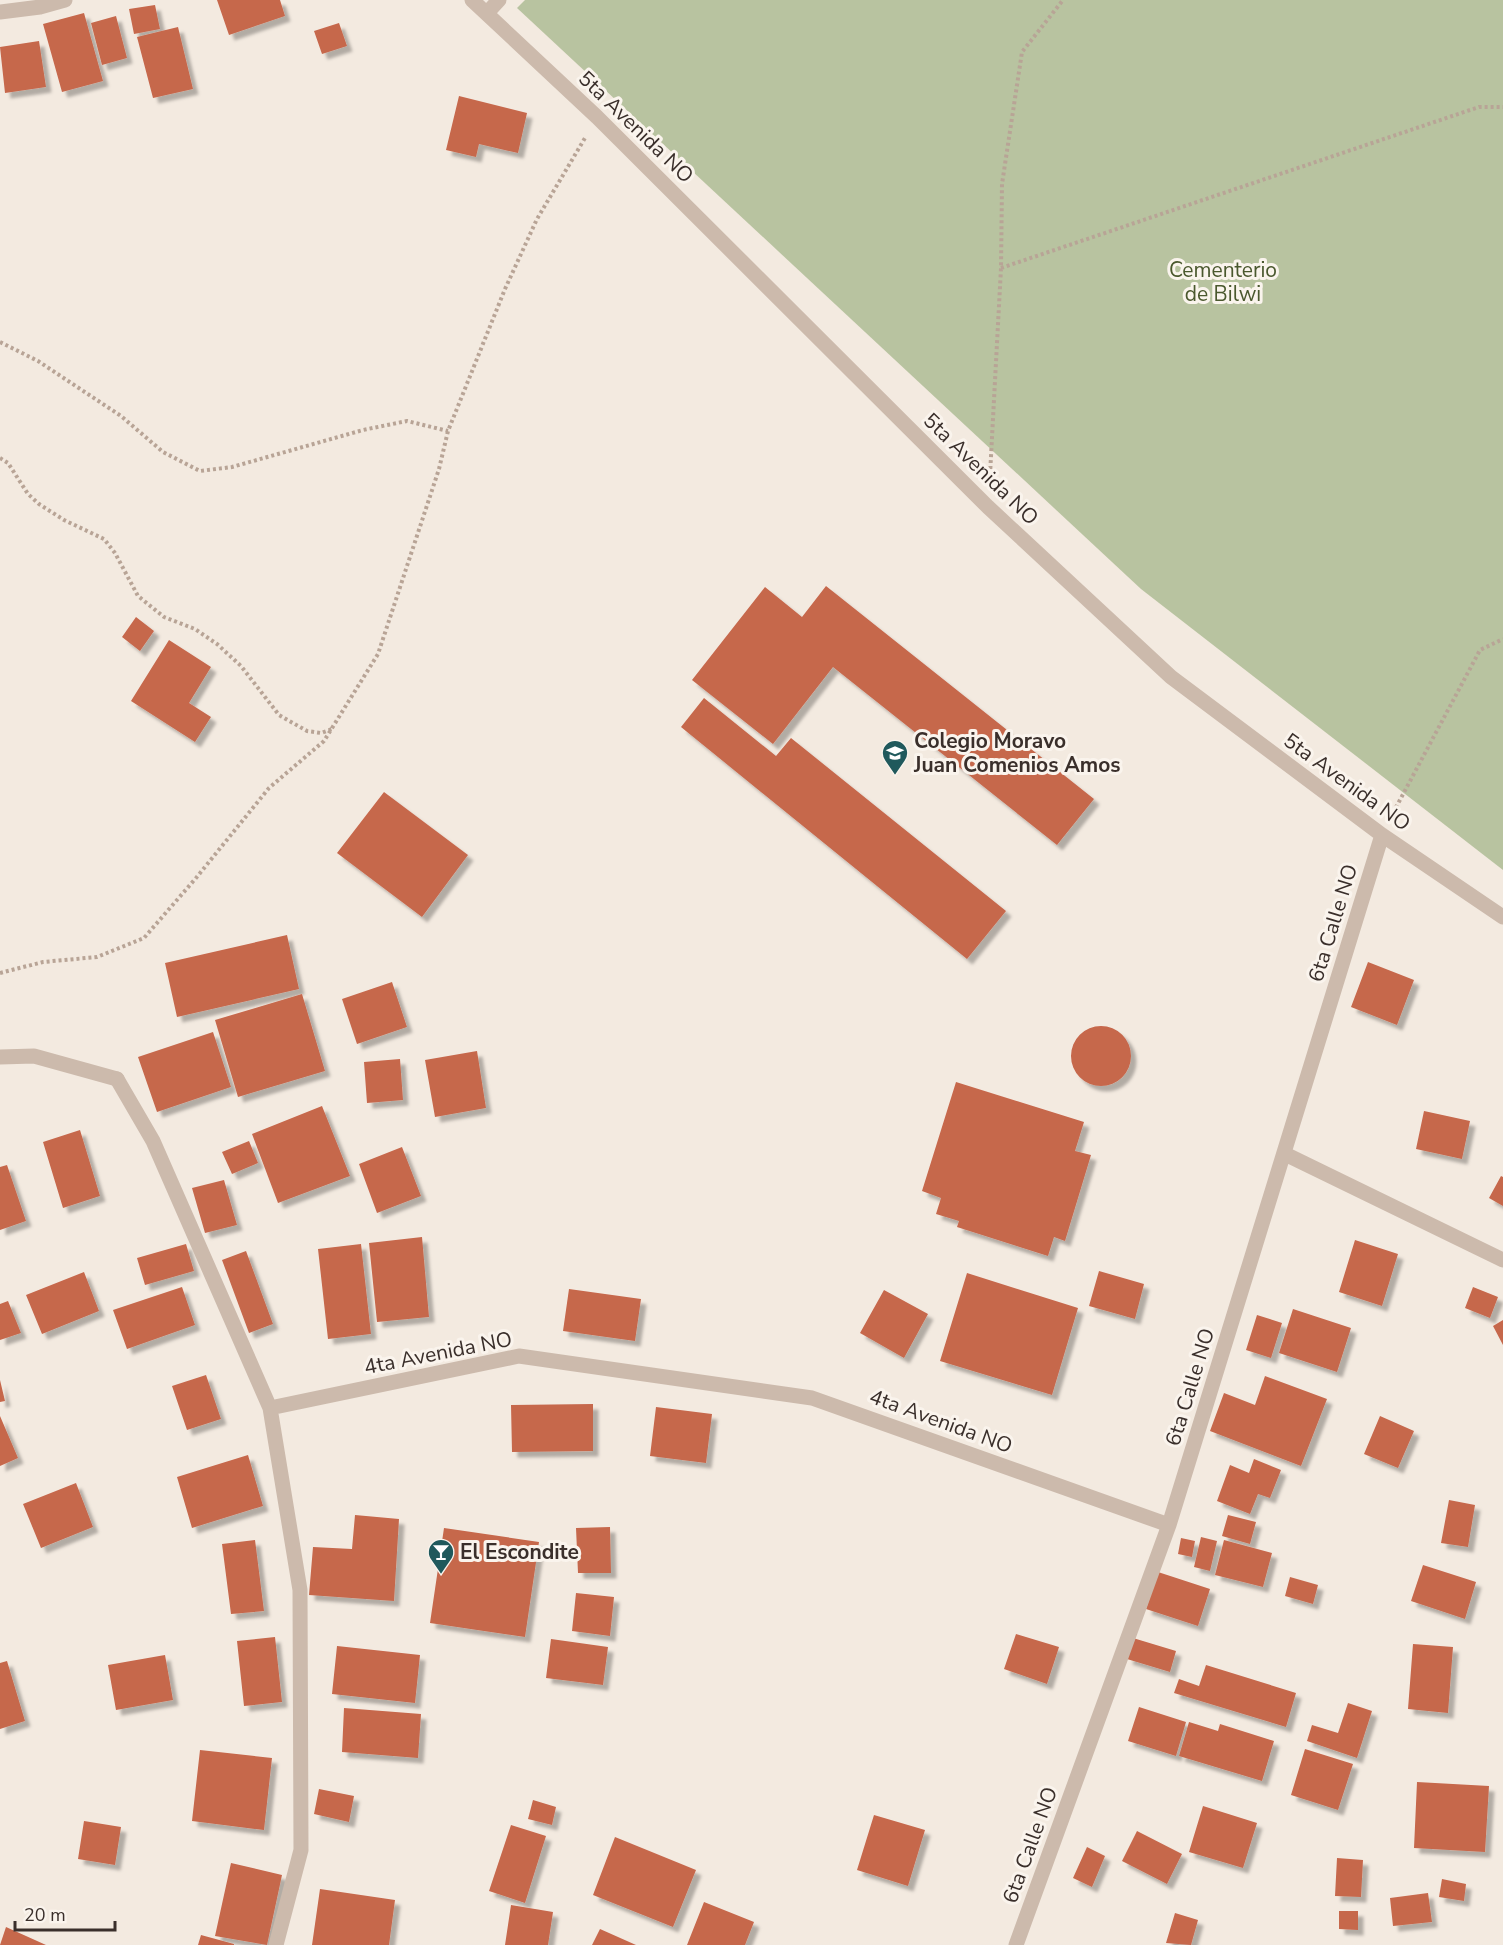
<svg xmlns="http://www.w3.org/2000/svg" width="1503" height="1945" font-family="'Nunito Sans',sans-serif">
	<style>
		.green { fill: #b8c3a0 }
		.building { fill: #c6674c; filter: url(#shadow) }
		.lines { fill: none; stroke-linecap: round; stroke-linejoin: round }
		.path { stroke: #b8a496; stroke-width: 4; stroke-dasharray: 3 3; stroke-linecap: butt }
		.service { stroke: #ccbaac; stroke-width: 15 }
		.minor { stroke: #ccbaac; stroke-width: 15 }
		.labels { text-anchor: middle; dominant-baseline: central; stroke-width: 6; stroke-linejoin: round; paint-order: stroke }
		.street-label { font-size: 21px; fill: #3a2f2b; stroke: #faf4ed }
		.park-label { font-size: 21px; fill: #4a582e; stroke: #faf4ed }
		.poi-label { font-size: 21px; font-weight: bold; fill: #3a2f2b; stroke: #faf4ed; text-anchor: start }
	</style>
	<defs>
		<filter id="shadow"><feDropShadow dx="5.5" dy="5.5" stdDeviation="1.5" flood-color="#0004"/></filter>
	</defs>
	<rect width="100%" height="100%" fill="#f3eae0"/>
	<path class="green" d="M525,0H1503V870L1141,589L517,8Z"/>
	<path class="building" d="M217,0H280L285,16L229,35Z
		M155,5L160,29L134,34L129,9Z
		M84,13L103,81L62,92L43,24Z
		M116,16L127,58L102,65L91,23Z
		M339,23L347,46L322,54L314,31Z
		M178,27L193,89L153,98L137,37Z
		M39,41L46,87L5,93L0,47Z
		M459,96L527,113L518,153L479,144L476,157L446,150Z
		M826,586L1094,799L1057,845L833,667L773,744L692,680L765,587L802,617Z
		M136,617L154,631L140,651L122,637Z
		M169,640L211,667L189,703L211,717L195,742L131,701Z
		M704,698L776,756L791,738L1006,911L967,959L681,727Z
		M384,792L468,855L422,917L337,853Z
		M287,935L299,989L177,1017L165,963Z
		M1368,962L1414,980L1397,1025L1351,1007Z
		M392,982L407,1027L357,1044L342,999Z
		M302,994L325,1071L238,1097L215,1020Z
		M1071 1056a30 30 0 1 1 60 0a30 30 0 1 1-60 0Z
		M213,1032L231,1087L157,1112L138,1057Z
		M477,1051L486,1108L435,1117L425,1060Z
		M400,1059L403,1100L367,1103L364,1062Z
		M956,1082L1084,1122L1075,1151L1091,1155L1065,1241L1054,1237L1048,1256L957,1227L959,1221L936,1214L941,1198L922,1191Z
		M322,1106L350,1176L278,1203L252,1134Z
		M1424,1111L1470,1121L1462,1159L1416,1149Z
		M80,1130L100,1196L63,1208L43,1142Z
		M249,1141L258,1163L232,1174L222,1152Z
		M402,1147L421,1196L377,1213L359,1164Z
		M7,1165L26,1221L0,1230V1167Z
		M1501,1176L1503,1177V1206L1489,1198Z
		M224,1180L237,1225L205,1233L192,1188Z
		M422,1237L429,1317L377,1322L369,1243Z
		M1355,1240L1398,1254L1382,1306L1339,1292Z
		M186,1244L194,1271L145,1285L137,1258Z
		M361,1244L371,1334L328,1339L318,1249Z
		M246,1251L273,1324L249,1333L222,1260Z
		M1099,1271L1144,1284L1135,1319L1089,1306Z
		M84,1272L99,1311L42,1334L26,1295Z
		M967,1273L1078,1308L1052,1395L940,1361Z
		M182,1287L195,1325L127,1349L113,1310Z
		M1473,1287L1498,1297L1490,1318L1465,1308Z
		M569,1289L641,1299L635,1341L563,1331Z
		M884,1290L928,1314L904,1358L860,1333Z
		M8,1301L21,1333L0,1340V1304Z
		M1293,1309L1351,1328L1337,1372L1279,1353Z
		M1257,1315L1282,1323L1271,1358L1246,1350Z
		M1503,1320V1345L1493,1326Z
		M206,1375L221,1419L187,1430L172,1386Z
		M1265,1376L1327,1399L1301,1466L1210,1431L1224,1393L1255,1405Z
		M0,1380L5,1401L0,1402Z
		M593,1404V1451L512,1452L511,1405Z
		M656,1407L712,1414L706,1463L650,1456Z
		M0,1416L18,1458L0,1466Z
		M1380,1416L1414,1431L1398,1468L1364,1454Z
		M248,1455L263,1506L192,1528L177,1477Z
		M1254,1459L1281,1470L1270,1498L1258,1494L1250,1514L1217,1501L1230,1465L1249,1473Z
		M76,1483L93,1527L41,1548L23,1504Z
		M1449,1500L1475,1505L1468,1547L1441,1543Z
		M355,1515L399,1519L394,1601L309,1595L313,1547L352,1549Z
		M1228,1515L1256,1522L1250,1544L1222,1536Z
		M610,1527L611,1573H578L576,1528Z
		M444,1528L539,1542L525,1637L430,1623Z
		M1201,1537L1217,1541L1210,1571L1194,1567Z
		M1181,1538L1195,1541L1192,1557L1178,1554Z
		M255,1540L264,1611L231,1614L222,1544Z
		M1224,1540L1272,1553L1263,1587L1215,1575Z
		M1423,1565L1476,1582L1465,1619L1411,1601Z
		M1158,1572L1210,1589L1198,1626L1146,1609Z
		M1290,1577L1318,1585L1313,1604L1285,1596Z
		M576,1593L614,1597L610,1636L572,1631Z
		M1016,1634L1059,1647L1047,1684L1004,1669Z
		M275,1637L282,1702L244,1706L237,1641Z
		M1133,1638L1176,1651L1170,1672L1127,1659Z
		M551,1639L608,1647L603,1685L546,1678Z
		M1413,1644L1453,1647L1448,1713L1408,1709Z
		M337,1646L420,1655L415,1703L332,1694Z
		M165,1655L173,1700L116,1710L108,1665Z
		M7,1661L25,1721L0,1729V1663Z
		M1206,1665L1296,1693L1286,1727L1174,1693L1179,1679L1199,1686Z
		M1348,1703L1372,1711L1357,1758L1307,1741L1312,1725L1338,1733Z
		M1139,1707L1186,1722L1176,1756L1128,1741Z
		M344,1708L421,1714L418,1758L342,1752Z
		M1189,1722L1218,1731L1220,1724L1274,1741L1262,1781L1179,1756Z
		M1305,1749L1353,1764L1338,1810L1291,1795Z
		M200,1750L272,1758L264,1830L192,1821Z
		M1417,1782L1489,1786L1485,1852L1414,1848Z
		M319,1789L354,1796L349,1822L314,1814Z
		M533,1800L556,1807L552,1825L528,1819Z
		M1203,1806L1257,1823L1243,1868L1189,1852Z
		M874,1815L925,1830L908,1886L857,1870Z
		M84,1821L121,1827L115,1865L78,1859Z
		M511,1825L546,1836L525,1903L489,1891Z
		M1137,1831L1182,1854L1167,1884L1122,1861Z
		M615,1837L696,1870L673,1927L593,1895Z
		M1087,1847L1105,1856L1092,1887L1073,1878Z
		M1337,1858L1363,1860L1361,1897L1335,1896Z
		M231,1863L282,1875L267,1945L215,1936Z
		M1442,1879L1466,1884L1464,1901L1439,1897Z
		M320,1889L395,1900L389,1945H312Z
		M1428,1893L1432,1922L1393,1926L1390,1898Z
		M704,1902L754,1922L745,1945H687Z
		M511,1905L553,1912L548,1945H505Z
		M1339,1911H1358V1930L1339,1929Z
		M1175,1913L1198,1920L1191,1945L1166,1943Z
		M6,1927L46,1945H0Z
		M600,1929L636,1945H592Z
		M201,1935L234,1944V1945H198Z"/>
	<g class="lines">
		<path class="path" d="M1001,268L1479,107H1503
			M0,342L38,361L121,416L163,452L200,471L232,467L363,430L407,421L448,431
			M0,458L8,463L28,494L39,504L64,520L104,539L115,553L138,596L164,617L195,629L217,644L241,666L279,715L307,731L321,733L332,729
			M990,475L1001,268L1002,184L1022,52L1063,0
			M1393,813L1480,650L1503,639
			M0,973L43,962L97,957L144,938L196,878L269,788L324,741L378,654L439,469L448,431L505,289L537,219L585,138"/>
		<path class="service" d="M0,1057L34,1056L117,1079"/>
		<path class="minor" d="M472,0L597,117L988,507L1171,677L1382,835L1503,917
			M0,12L40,7L65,0
			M487,13L499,0
			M117,1079L153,1141L270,1408
			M1285,1154L1503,1260
			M276,1945L301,1850L300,1590L270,1408L519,1356L812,1398L1169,1525
			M1016,1945L1169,1525L1382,835"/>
	</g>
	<defs>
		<g id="school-pin" transform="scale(1.35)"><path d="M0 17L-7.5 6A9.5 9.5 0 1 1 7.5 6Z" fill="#20595c" stroke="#faf4ed"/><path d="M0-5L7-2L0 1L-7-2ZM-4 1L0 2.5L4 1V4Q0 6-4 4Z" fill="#fff"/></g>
		<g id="bar-pin" transform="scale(1.35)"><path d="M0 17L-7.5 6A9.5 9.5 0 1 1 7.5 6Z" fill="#20595c" stroke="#faf4ed"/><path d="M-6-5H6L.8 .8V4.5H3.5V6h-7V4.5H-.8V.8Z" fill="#fff"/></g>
	</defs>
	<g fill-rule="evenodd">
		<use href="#school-pin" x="895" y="753"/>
		<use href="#bar-pin" x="441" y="1552"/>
	</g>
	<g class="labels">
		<g class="street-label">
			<text transform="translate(636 127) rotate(44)">5ta Avenida NO</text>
			<text transform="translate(981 469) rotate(44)">5ta Avenida NO</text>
			<text transform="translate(1347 782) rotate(36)">5ta Avenida NO</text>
			<text transform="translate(1333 923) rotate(-73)">6ta Calle NO</text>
			<text transform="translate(438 1353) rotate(-11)">4ta Avenida NO</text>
			<text transform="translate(1190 1387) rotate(-73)">6ta Calle NO</text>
			<text transform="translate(941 1421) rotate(20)">4ta Avenida NO</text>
			<text transform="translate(1030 1845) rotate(-70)">6ta Calle NO</text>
		</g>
		<g class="park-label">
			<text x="1223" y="270">Cementerio<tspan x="1223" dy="24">de Bilwi</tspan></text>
		</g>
		<g class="poi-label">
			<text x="914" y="741">Colegio Moravo<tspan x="914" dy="24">Juan Comenios Amos</tspan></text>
			<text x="460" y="1552">El Escondite</text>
		</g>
	</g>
	<path d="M15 1921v9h100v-9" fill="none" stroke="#3a2f2b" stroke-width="3"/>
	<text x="24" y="1921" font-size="18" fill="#3a2f2b" stroke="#faf4ed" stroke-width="4.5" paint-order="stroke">20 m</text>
</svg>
